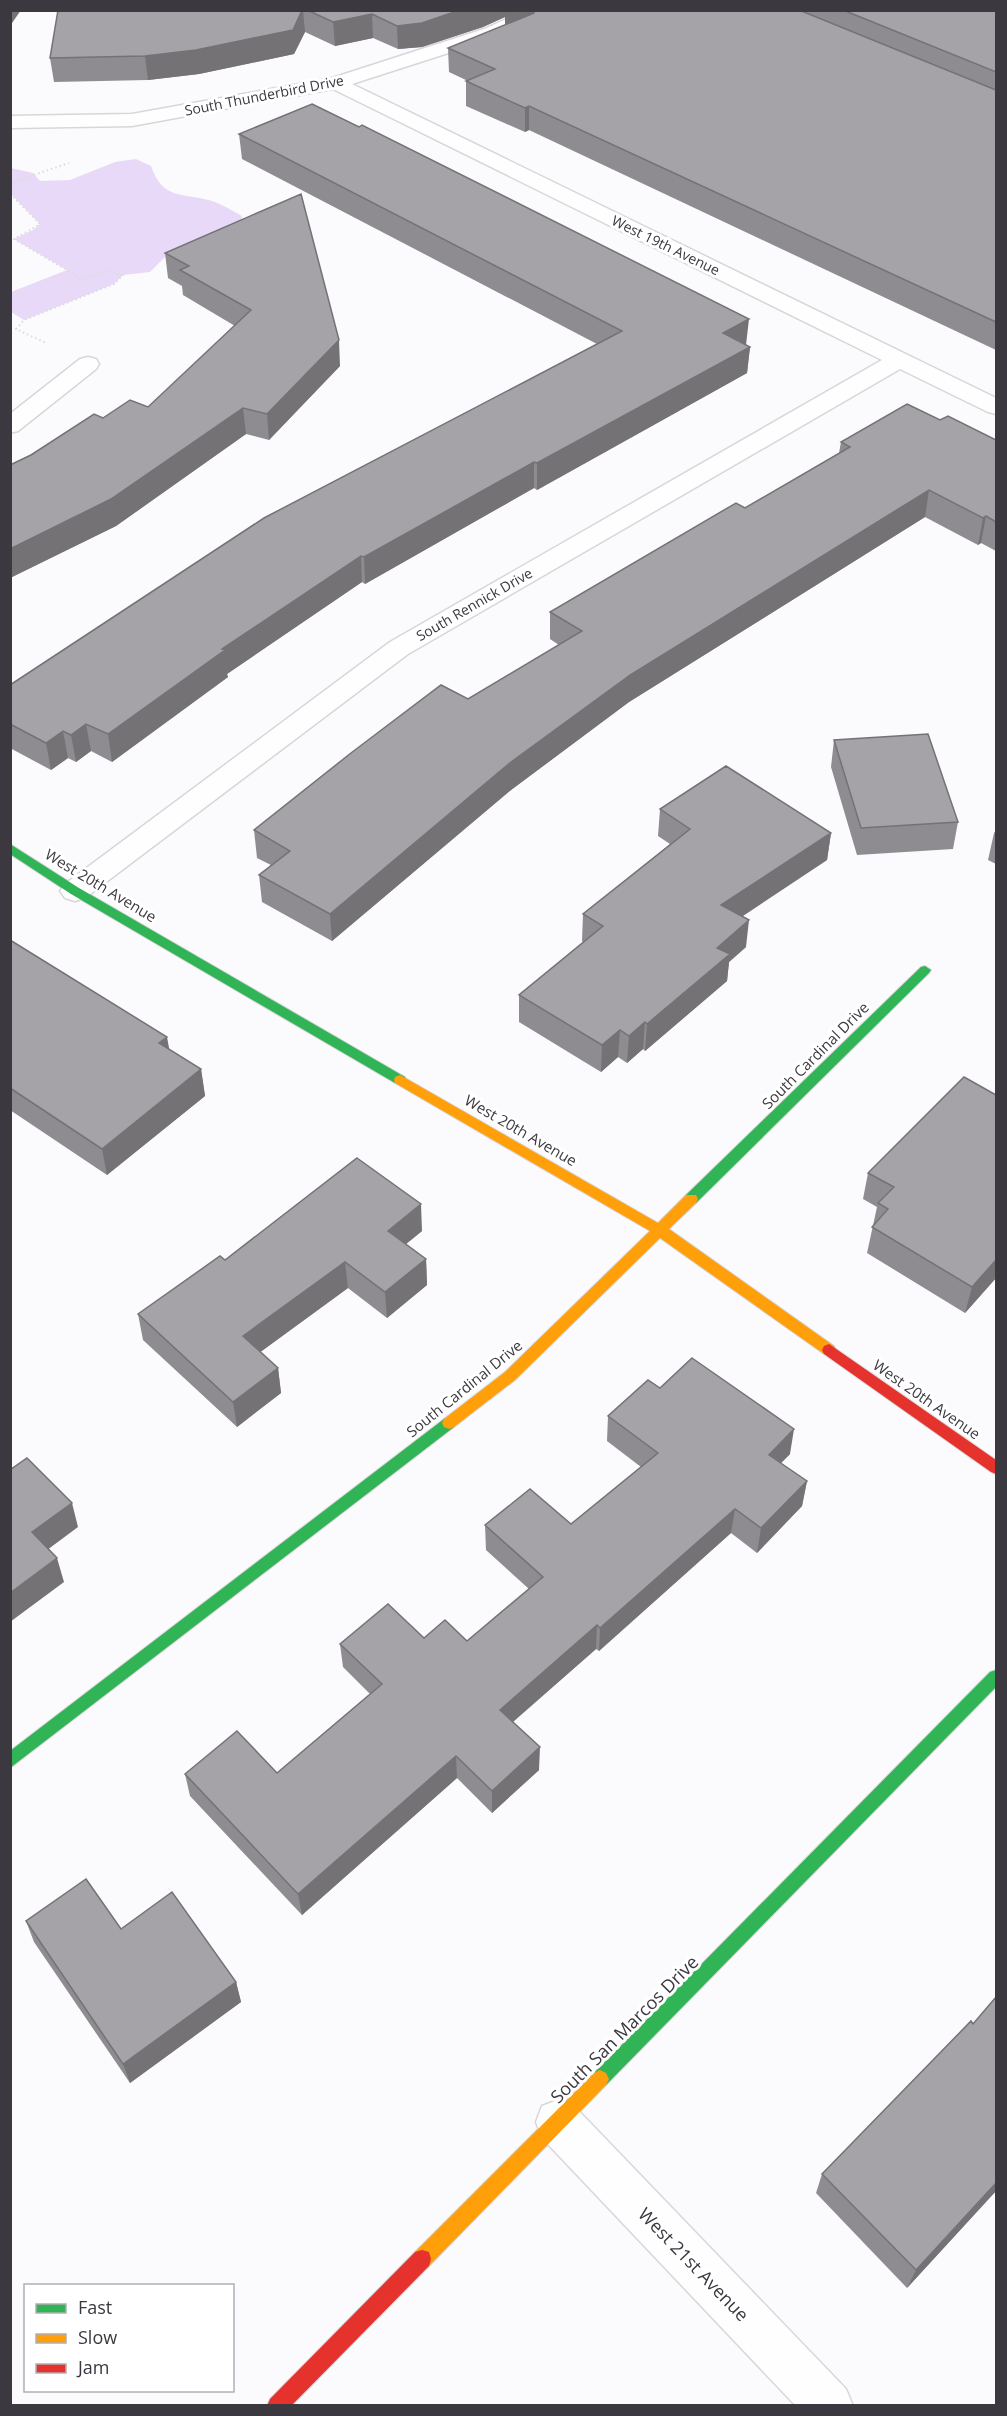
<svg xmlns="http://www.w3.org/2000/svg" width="1007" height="2416" font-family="'Open Sans',sans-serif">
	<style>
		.green { fill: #e8d9f8 }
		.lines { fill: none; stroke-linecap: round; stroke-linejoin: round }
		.street-casing { stroke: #d8d6da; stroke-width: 3 }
		.fast-casing { stroke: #d8d6da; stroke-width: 2 }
		.slow-casing { stroke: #d8d6da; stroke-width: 2 }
		.jam-casing { stroke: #d8d6da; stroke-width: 2 }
		.path { stroke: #dcdbdc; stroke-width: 2; stroke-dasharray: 1.5 3; stroke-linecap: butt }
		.street { fill: #fefeff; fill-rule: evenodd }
		.fast { fill: #30b455; fill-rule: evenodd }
		.slow { fill: #ff9f0a; fill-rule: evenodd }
		.jam { fill: #e5322d; fill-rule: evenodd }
		.wall { fill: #8e8c90 }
		.shaded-wall { fill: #747275 }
		.building { fill: #a5a3a7; stroke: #747275; stroke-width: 1.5 }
		.labels { text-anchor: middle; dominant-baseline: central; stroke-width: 6; stroke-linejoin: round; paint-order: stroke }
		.far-street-label { font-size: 14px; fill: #3c383f; stroke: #fff }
		.street-label { font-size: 15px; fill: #3c383f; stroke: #fff }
		.near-street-label { font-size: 18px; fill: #3c383f; stroke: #fff }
	</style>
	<rect width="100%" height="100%" fill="#fbfafc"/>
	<path class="green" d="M136,159L151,166C163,201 182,192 212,201C222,204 232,211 242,216L238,235L171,251L150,272L123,275L114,284L24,320L11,312V292L67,270L14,239L33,230L40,224L11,194V168L33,173L40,181L70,180L115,162Z"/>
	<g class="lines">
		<g class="street-casing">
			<path id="street" d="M527,10H553L550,14L498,37L352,84L996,398V414L988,412L900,369L408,654L85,898L75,901L65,898L60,891L65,884L390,642L882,360L333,89L132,126L10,128V116L132,114L332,78L484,29Z
				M88,357L96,359L99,364L96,369L18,431L10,433V414L80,359Z
				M558,2100L574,2106L846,2389L853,2406H796L542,2138L536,2122L542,2106Z"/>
		</g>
		<g class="fast-casing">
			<path id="fast" d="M10,844L79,888L405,1077L406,1080L405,1083H395L71,894L10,854Z
				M925,966L931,970L929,973L696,1203H686L684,1199L686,1195L921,967Z
				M449,1417L454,1419L456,1423L454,1427L10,1768V1751L444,1419Z
				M996,1670V1687L606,2085L600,2088L594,2085L591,2079L594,2073L990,1672Z"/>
		</g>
		<g class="slow-casing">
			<path id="slow" d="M400,1075L658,1223L686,1195H696L698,1199L696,1203L669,1229L834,1346L836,1350L834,1354H824L660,1238L515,1380L454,1427L449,1429L444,1427L442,1423L444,1419L505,1372L650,1231L395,1083L394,1080L395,1077Z
				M600,2070L606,2073L609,2079L606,2085L429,2266L422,2268L415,2266L413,2259L415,2252L594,2073Z"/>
		</g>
		<g class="jam-casing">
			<path id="jam" d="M829,1344L996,1460V1474L991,1472L824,1354L822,1350L824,1346Z
				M422,2250L429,2252L431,2259L429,2266L291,2406H267L270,2399L415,2252Z"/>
		</g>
		<path class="path" d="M10,192L16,181L69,163
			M10,194L40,224L14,239L82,279L107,270L123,275L114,284L24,320L16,329L46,343"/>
		<use href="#street" class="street"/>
		<use href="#fast" class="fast"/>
		<use href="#slow" class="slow"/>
		<use href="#jam" class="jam"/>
	</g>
	<path class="wall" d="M58,10H996V350L529,130L525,132L466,106V81H468L449,72L448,48L505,25V17L483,27L422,47L398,49L373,38L335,46L305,32L294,54L199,74L148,80L54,82L50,58Z
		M239,134L746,345L750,347L747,373L537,490L534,488L365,584L362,582L227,674L228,677L112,762L91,751L76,762L68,758L51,770L10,748V685L597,344L242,159Z
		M301,194L340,366L269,440L246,434L116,526L10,578V465L103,418L148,407L235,326L183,295L182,286L168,278L165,253Z
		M940,420L996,440V551L981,543L978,545L925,517L629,702L511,790L332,941L262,902L259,875L271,865L257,858L254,830L468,699L559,645L550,639V612L745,508L839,453L841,442Z
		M834,740L958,822L953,849L857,855L831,767Z
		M660,809L831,833L827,860L742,916L746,947L729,962L727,981L645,1051L643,1049L627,1063L618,1057L601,1072L519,1022V995L583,942L582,941L583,914L670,844L658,836Z
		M996,830V864L988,860L994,833Z
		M10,940L169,1050L201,1069L205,1096L107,1175L10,1110Z
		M964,1077L996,1278L965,1313L867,1253L877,1207L863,1199L868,1173Z
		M422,1231L406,1244L426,1259L427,1285L387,1318L348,1288L260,1352L278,1368L281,1393L237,1427L143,1340L138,1314Z
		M660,1388L790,1454L781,1463L807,1481L802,1506L757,1553L731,1533L599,1651L596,1649L513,1722L539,1770L492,1813L457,1778L302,1915L190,1796L185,1774L277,1773L370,1694L343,1667L340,1644L424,1638L467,1641L529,1589L486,1550L485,1525L571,1524L641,1467L607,1441L608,1416Z
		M26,1921L121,1929L236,1982L241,2002L130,2083L34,1942Z
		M996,1997V2191L907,2288L816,2193L822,2174L973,2024Z"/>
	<path class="shaded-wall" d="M10,10H21L10,26Z
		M303,10L305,32L294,54L199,74L148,80L145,56Z
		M460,10H533V33L505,36V17L483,27L422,47L398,49L397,26Z
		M372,14L373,38L335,46L333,22Z
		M529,106V130L525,132V108Z
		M749,319L746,345L723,333Z
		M339,340L340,366L269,440L267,414Z
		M750,347L747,373L537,490V463Z
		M243,408L246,434L116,526L10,578V549Z
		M534,462V488L365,584L364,557Z
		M929,490L925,517L629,702L511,790L332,941L330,914L511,762L630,675Z
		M986,516L981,543L978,545L983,518Z
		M361,556L362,582L227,674L228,677L112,762L108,734L222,649Z
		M86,724L91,751L76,762L71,735Z
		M63,731L68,758L51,770L46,743Z
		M831,833L827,860L719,932L721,905Z
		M749,920L746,947L729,962L727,981L645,1051L647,1024L717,948Z
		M645,1022L643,1049L627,1063L629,1036Z
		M620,1030L618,1057L601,1072L602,1045Z
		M167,1037L172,1064L159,1043Z
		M201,1069L205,1096L107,1175L102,1149Z
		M421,1204L422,1231L390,1257L388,1231Z
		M426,1259L427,1285L387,1318L385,1292Z
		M996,1260V1278L965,1313L972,1287Z
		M345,1262L348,1288L247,1362L243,1336Z
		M278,1368L281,1393L237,1427L233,1402Z
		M794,1429L790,1454L765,1479L769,1455Z
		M807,1481L802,1506L757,1553L761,1528Z
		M72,1503L78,1527L39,1556L32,1532Z
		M735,1509L731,1533L599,1651L600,1628Z
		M57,1558L64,1582L10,1622V1593Z
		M597,1625L596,1649L500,1733V1710Z
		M540,1747L539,1770L492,1813V1791Z
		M456,1756L457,1778L302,1915L298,1894Z
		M236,1982L241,2002L130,2083L123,2064Z
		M996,2183V2191L907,2288L916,2270Z"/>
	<path class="building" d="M58,10H302L293,30L196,50L145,56L50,58Z
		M307,10H460L422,23L397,26L372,14L333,22Z
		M510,10H524L505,13Z
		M533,10H799L996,90V322L529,106L525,108L466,81L495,69L448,48L534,13Z
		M843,10H996V72Z
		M312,104L359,127L362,125L749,319L723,333L750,347L537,463L534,462L364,557L361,556L222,649L225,650L108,734L86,724L71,735L63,731L46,743L10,724V685L264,518L622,331L239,134Z
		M301,194L339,340L267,414L243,408L111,499L10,549V465L31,455L94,414L103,418L130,400L148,407L251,310L180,270L189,266L165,253Z
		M907,404L940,420L948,416L996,440V522L986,516L983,518L929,490L630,675L511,762L330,914L259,875L290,851L254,830L351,753L441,685L468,699L582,631L550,612L736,503L745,508L850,447L841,442Z
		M928,734L958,822L861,828L834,740Z
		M726,766L831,833L721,905L749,920L717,948L730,954L647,1024L645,1022L629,1036L620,1030L602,1045L519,995L603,926L583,914L690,829L660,809Z
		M10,940L167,1037L159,1043L201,1069L102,1149L10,1088Z
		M964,1077L996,1095V1260L972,1287L872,1227L888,1209L878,1203L894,1187L868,1173Z
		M357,1158L421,1204L388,1231L426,1259L385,1292L345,1262L243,1336L278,1368L233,1402L138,1314L220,1256L225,1260Z
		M692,1358L794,1429L769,1455L807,1481L761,1528L735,1509L600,1628L597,1625L500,1710L540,1747L492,1791L456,1756L298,1894L185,1774L237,1731L277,1773L382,1684L340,1644L388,1604L424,1638L445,1620L467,1641L543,1577L485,1525L530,1489L571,1524L658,1453L608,1416L648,1380L660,1388Z
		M27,1458L72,1503L32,1532L57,1558L10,1593V1470Z
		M86,1879L121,1929L172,1892L236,1982L123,2064L26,1921Z
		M996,1997V2183L916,2270L822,2174L971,2021L973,2024Z"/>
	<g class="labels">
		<g class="far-street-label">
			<text transform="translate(264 95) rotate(-11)">South Thunderbird Drive</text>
			<text transform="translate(666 245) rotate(26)">West 19th Avenue</text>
			<text transform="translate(474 604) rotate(-30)">South Rennick Drive</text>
		</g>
		<g class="street-label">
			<text transform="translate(101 885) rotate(31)">West 20th Avenue</text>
			<text transform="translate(815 1055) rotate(-45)">South Cardinal Drive</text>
			<text transform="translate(521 1130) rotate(30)">West 20th Avenue</text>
			<text transform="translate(464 1388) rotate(-39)">South Cardinal Drive</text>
			<text transform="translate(927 1399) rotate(35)">West 20th Avenue</text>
		</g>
		<g class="near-street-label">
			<text transform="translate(624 2029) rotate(-45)">South San Marcos Drive</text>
			<text transform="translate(694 2264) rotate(46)">West 21st Avenue</text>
		</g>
	</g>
	<rect width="1007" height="2416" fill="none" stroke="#3c383f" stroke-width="24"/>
	<rect x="24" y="2284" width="210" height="108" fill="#ffffff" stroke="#b1afb2" stroke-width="1.5"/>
	<rect x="36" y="2304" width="30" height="9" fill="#30b455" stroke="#b1afb2" stroke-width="1.5"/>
	<text x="78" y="2314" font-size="18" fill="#3c383f">Fast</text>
	<rect x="36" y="2334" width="30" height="9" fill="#ff9f0a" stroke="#b1afb2" stroke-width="1.5"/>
	<text x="78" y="2344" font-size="18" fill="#3c383f">Slow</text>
	<rect x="36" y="2364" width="30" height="9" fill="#e5322d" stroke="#b1afb2" stroke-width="1.5"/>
	<text x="78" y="2374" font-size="18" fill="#3c383f">Jam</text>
</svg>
